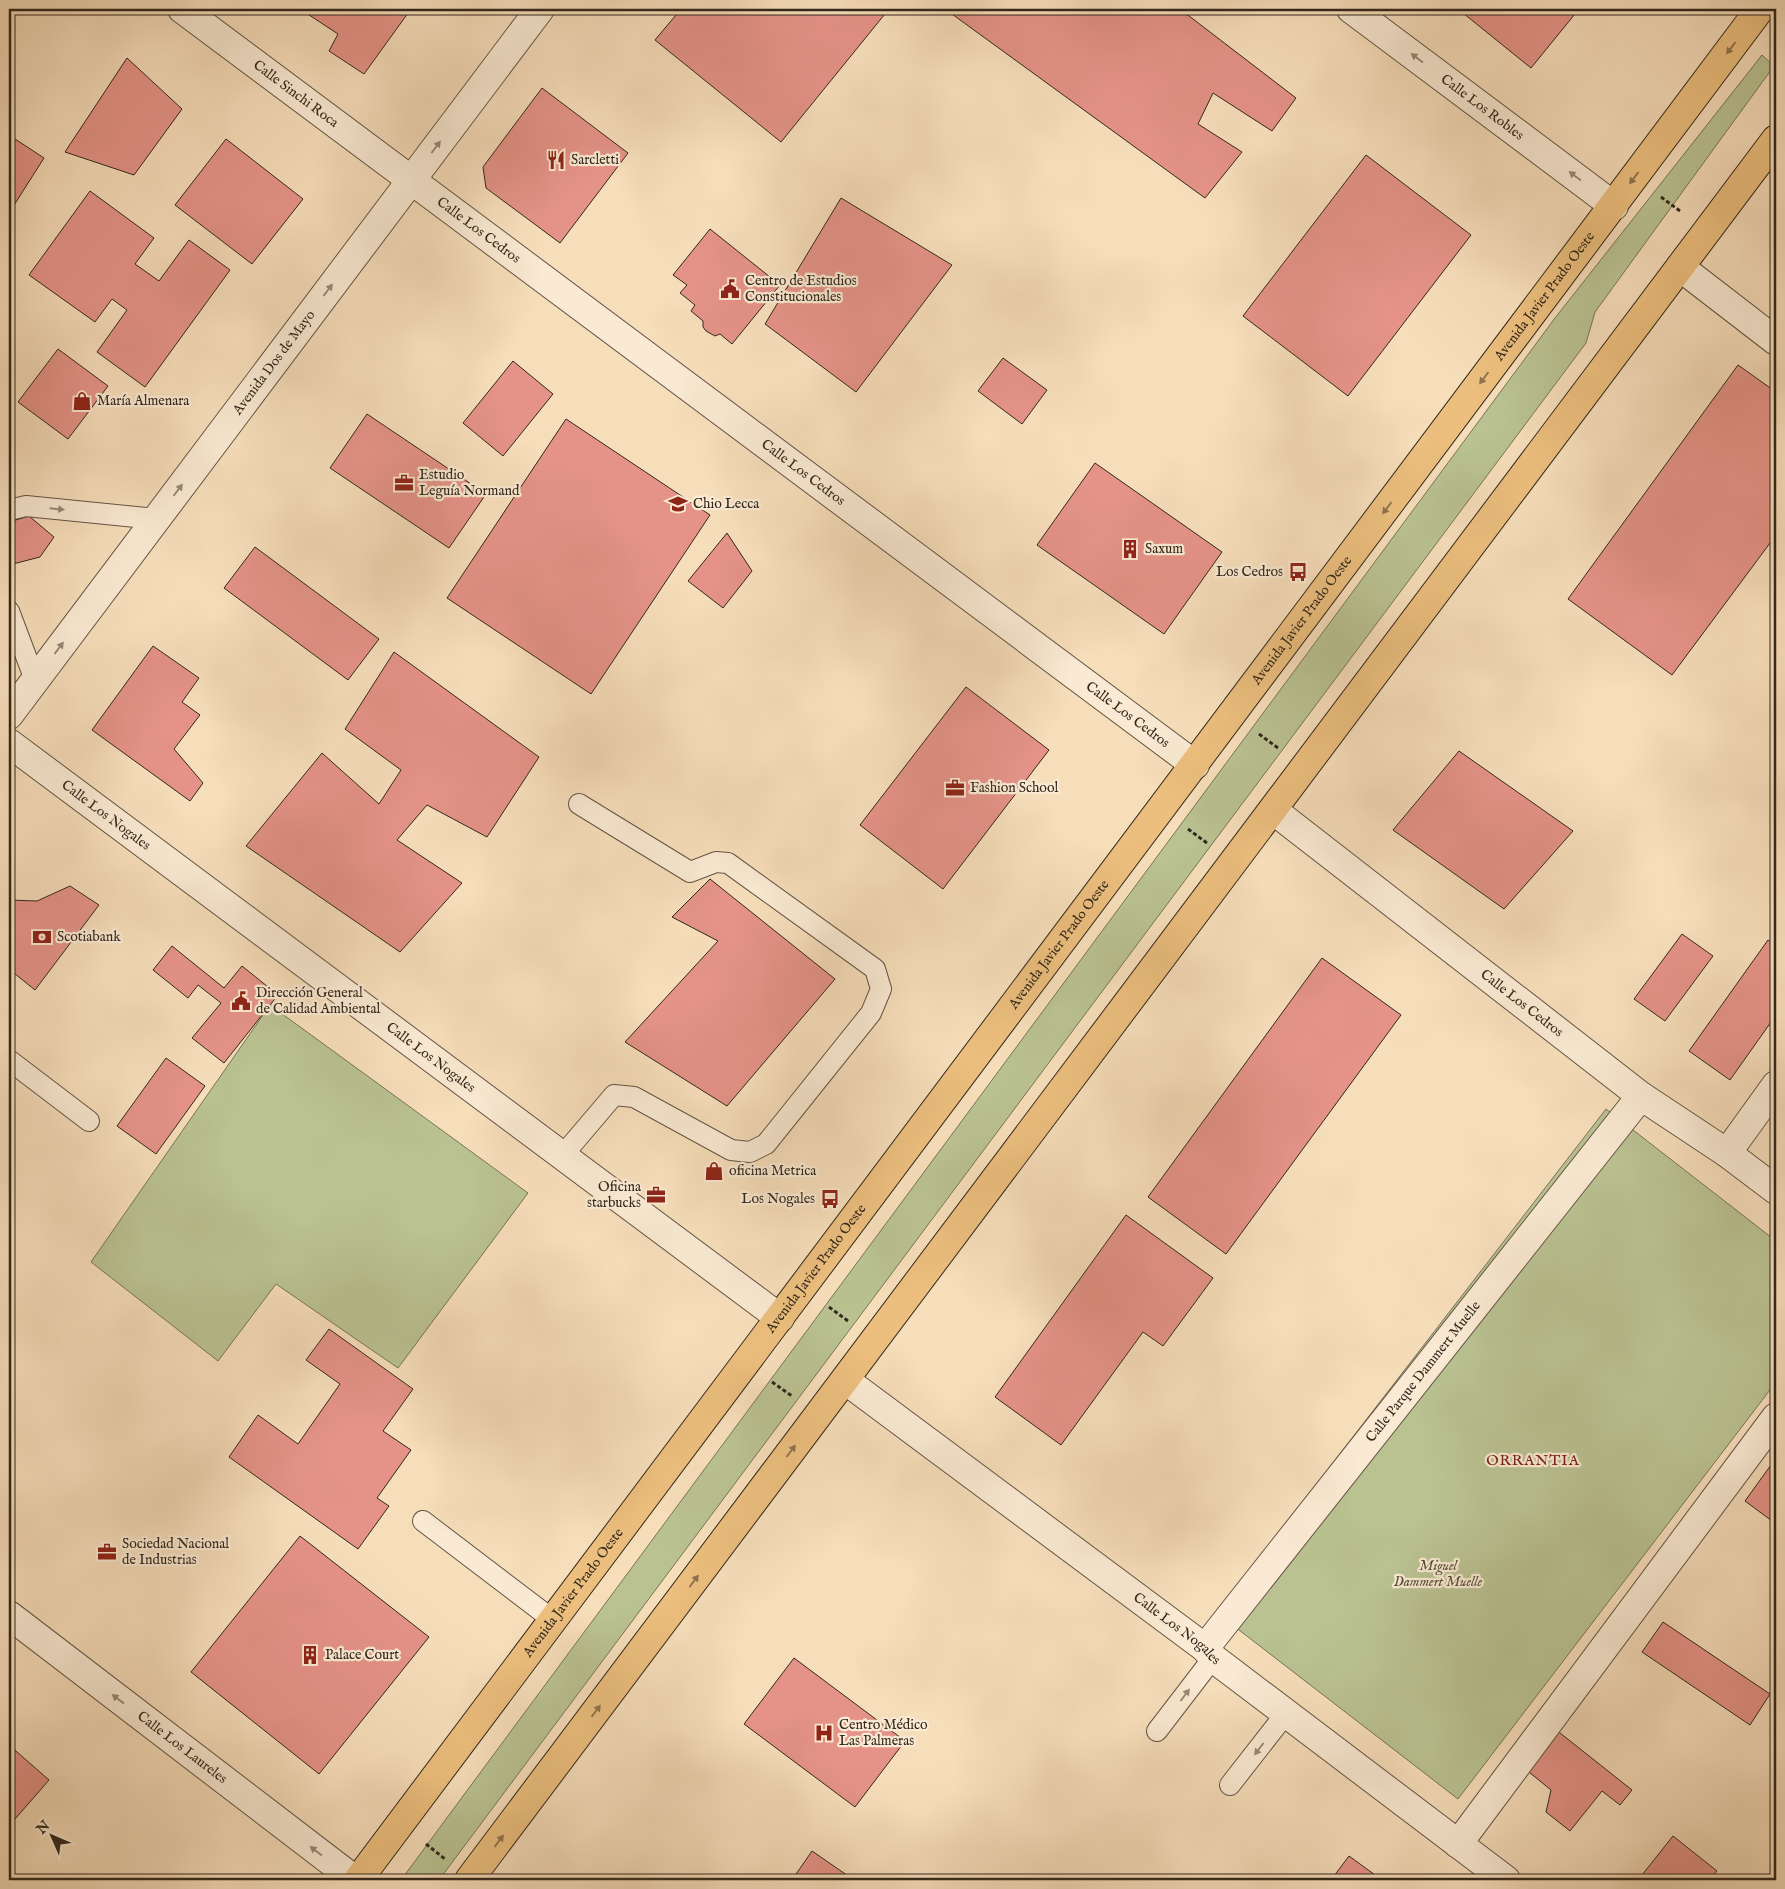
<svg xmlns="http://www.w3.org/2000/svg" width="1785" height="1889" font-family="'IM FELL English',serif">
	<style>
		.green { fill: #bac292; stroke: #767457 }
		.building { fill: #e59388; stroke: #32271c }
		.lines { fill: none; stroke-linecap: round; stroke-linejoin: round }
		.service-casing { stroke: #635544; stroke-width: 22 }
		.minor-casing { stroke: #635544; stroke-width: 30 }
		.tertiary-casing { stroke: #635544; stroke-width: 30 }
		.primary-casing { stroke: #32271c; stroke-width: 30 }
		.path { stroke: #32271c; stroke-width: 3; stroke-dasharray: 4 2.5; stroke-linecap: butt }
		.service { stroke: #faead3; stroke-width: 20 }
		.minor { stroke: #faead3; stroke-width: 28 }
		.tertiary { stroke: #faead3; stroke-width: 28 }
		.primary { stroke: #ecbf7e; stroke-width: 28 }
		.oneway { fill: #8f734d }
		.oneway2 { fill: #968878 }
		.labels { text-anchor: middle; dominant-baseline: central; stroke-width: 4.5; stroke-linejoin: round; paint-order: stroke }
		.street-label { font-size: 14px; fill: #32271c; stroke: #faead3 }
		.poi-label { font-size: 14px; fill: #32271c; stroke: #faead3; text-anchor: start }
		.park-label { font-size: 14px; font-style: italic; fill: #544e3a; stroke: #faead3 }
		.neighbourhood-label { font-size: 15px; letter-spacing: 1px; fill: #7a1f14; stroke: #faead3 }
	</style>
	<rect width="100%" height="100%" fill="#f7debb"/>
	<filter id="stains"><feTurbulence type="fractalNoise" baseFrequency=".004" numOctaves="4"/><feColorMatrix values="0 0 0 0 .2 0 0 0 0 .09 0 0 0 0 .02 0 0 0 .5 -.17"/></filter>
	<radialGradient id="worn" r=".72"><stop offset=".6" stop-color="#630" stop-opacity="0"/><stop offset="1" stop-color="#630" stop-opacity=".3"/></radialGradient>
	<path class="green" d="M1762,55L1774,66L1595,312L1586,343L439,1880H401L1555,318Z
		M270,1005L528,1193L398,1368L276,1284L218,1361L91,1262Z
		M1606,1109L1776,1241V1382L1458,1799L1217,1613Z"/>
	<path class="building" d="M300,9H411L364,74L329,51L338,34Z
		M681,9H889L781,142L655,40Z
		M945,9H1180L1296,98L1272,131L1213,93L1198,124L1242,152L1205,198Z
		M1458,9H1579L1531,68Z
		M127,58L182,109L134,175L65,152Z
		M542,88L628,153L560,243L486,188L483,167Z
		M9,135L44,158L9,213Z
		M226,139L303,199L252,264L175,205Z
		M1366,155L1471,235L1348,396L1243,316Z
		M90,191L154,238L135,264L159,281L189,240L230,270L145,387L97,352L127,310L112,299L95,322L29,275Z
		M841,198L952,265L856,392L765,324Z
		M710,229L780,285L732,344L720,334L715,336L706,331L703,327V321L691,311L695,305L680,293L687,285L673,275Z
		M58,349L108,386L68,439L18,402Z
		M1003,358L1047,390L1022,424L978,391Z
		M513,361L553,394L503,456L463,423Z
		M1738,365L1776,392V535L1672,675L1568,599Z
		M367,414L486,494L449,548L330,468Z
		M566,419L710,515L591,694L447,598Z
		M1095,463L1222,552L1164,634L1037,545Z
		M29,516L54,537L40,557L9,565V522Z
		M727,533L752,571L723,608L688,581Z
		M255,547L379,639L348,680L224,588Z
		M153,646L199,678L182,702L200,715L174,749L203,783L190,801L92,730Z
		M394,652L539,757L487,837L427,805L397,840L462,883L400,952L246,846L322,753L379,804L401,770L345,729Z
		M966,687L1049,750L943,889L860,825Z
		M1459,751L1573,831L1504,909L1393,830Z
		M710,879L835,979L727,1106L625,1042L718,941L672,917Z
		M70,886L99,905L35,990L9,969V900L37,901Z
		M1682,934L1713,956L1665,1021L1634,999Z
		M1768,940L1776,946V1015L1730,1080L1689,1051Z
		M172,946L224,988L242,966L278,995L224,1063L192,1038L221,1003L198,985L188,998L153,970Z
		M1322,958L1401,1015L1226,1254L1148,1197Z
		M166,1058L205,1086L156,1154L117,1126Z
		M1126,1215L1213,1278L1163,1346L1143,1332L1061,1445L995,1397Z
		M329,1329L413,1389L383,1431L411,1450L377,1498L389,1506L358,1549L229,1457L258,1415L298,1444L340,1384L306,1360Z
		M1776,1458V1524L1745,1501Z
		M300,1536L429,1637L319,1774L191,1672Z
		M1663,1622L1770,1694L1750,1725L1642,1652Z
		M794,1658L905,1741L855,1807L744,1724Z
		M1555,1729L1632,1790L1620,1805L1602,1791L1570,1831L1546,1812L1551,1790L1524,1768Z
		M9,1745L49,1780L9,1826Z
		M1673,1836L1717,1871L1709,1880H1638Z
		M812,1851L854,1880H792Z
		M1349,1856L1382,1880H1331Z"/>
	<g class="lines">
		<g class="service-casing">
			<path id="service" d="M9,510L26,506L156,519
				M9,611L35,680
				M9,1060L89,1121
				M563,1155L614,1095L634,1097L731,1150L750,1152L766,1144L871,1013L881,989L875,969L728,863L716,862L690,872L579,804
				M423,1521L553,1620
				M1157,1731L1213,1658
				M1230,1785L1287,1712"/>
		</g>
		<g class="minor-casing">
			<g id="minor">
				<path id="s1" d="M182,9L1195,765"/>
				<path id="s2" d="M1351,9L1614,206"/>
				<path d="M1680,267L1776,341"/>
				<path id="s3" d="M9,743L780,1318"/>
				<path id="s4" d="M1273,810L1641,1096L1727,1153L1776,1190"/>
				<path d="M1727,1153L1776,1085"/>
				<path id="s5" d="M845,1380L1205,1648L1213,1658L1506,1880"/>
				<path id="s6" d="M9,1615L355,1880"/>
				<path id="s7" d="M1205,1648L1641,1096"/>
				<path d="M1458,1844L1776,1417"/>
			</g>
		</g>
		<g class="tertiary-casing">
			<g id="tertiary">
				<path id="s8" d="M9,715L540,9"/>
			</g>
		</g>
		<g class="primary-casing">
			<g id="primary">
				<path id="s9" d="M358,1880L1760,9"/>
				<path d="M469,1880L1776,139"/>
			</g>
		</g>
		<path class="path" d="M1661,197L1680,211
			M1259,734L1278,748
			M1188,829L1207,843
			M829,1307L848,1321
			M772,1382L792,1396
			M426,1844L445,1859"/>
		<use href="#service" class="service"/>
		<use href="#minor" class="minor"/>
		<use href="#tertiary" class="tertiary"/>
		<use href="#primary" class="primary"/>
	</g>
	<defs><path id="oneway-solid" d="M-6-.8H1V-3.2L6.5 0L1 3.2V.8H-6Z" transform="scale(1.25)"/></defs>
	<g class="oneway">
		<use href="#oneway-solid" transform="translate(1731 48) rotate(127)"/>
		<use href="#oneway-solid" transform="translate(1634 178) rotate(127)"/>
		<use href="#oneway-solid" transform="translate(1484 378) rotate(127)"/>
		<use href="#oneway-solid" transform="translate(1387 508) rotate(127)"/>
		<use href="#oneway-solid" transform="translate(791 1451) rotate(-53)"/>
		<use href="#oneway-solid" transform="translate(694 1581) rotate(-53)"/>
		<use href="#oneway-solid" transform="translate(596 1711) rotate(-53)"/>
		<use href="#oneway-solid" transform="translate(499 1841) rotate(-53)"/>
	</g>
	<g class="oneway2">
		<use href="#oneway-solid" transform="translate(1417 58) rotate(-143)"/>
		<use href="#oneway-solid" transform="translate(436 147) rotate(-53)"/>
		<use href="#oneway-solid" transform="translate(1575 176) rotate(-143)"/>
		<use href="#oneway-solid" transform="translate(328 290) rotate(-53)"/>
		<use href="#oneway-solid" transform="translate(178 490) rotate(-53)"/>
		<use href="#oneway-solid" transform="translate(57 509) rotate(6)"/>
		<use href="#oneway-solid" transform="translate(59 648) rotate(-53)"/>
		<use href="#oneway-solid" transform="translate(1185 1695) rotate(-53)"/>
		<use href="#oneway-solid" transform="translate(118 1699) rotate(-143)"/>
		<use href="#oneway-solid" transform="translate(1259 1749) rotate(127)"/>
		<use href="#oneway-solid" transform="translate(316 1851) rotate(-143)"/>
	</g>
	<defs>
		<g id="restaurant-bare" transform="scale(1.5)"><path d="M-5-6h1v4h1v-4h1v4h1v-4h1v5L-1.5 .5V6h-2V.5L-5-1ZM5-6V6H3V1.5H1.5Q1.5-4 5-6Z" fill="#8f2418" stroke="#faead3" stroke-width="2.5" paint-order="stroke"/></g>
		<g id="civic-bare" transform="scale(1.5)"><path d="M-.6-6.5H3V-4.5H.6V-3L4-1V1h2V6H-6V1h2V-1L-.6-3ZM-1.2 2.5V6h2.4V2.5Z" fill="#8f2418" stroke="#faead3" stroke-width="2.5" paint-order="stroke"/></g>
		<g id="shop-bare" transform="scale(1.5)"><path d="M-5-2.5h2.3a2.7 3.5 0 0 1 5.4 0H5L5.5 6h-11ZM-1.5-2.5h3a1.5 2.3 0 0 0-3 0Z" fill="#8f2418" stroke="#faead3" stroke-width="2.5" paint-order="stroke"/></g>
		<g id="office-bare" transform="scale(1.5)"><path d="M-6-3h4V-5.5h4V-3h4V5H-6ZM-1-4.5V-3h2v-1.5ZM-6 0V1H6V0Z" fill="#8f2418" stroke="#faead3" stroke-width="2.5" paint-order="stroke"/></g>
		<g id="school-bare" transform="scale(1.5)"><path d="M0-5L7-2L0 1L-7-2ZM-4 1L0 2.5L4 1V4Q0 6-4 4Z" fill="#8f2418" stroke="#faead3" stroke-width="2.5" paint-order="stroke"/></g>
		<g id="building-bare" transform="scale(1.5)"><path d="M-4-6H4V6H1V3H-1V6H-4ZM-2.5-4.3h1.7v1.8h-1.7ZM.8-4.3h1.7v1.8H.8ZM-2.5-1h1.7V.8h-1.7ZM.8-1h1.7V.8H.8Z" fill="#8f2418" stroke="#faead3" stroke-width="2.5" paint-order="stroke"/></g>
		<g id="bus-bare" transform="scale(1.5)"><path d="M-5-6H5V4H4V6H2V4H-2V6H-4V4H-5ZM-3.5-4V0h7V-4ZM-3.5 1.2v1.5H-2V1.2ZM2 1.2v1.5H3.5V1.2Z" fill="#8f2418" stroke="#faead3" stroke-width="2.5" paint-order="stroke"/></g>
		<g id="bank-bare" transform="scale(1.5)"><path d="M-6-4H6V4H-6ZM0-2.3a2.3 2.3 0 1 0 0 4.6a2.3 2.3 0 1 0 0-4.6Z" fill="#8f2418" stroke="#faead3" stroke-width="2.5" paint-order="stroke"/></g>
		<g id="hospital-bare" transform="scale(1.5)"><path d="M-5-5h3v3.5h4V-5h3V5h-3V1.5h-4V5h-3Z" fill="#8f2418" stroke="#faead3" stroke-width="2.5" paint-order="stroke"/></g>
	</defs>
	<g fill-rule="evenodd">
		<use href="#restaurant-bare" x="556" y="160"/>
		<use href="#civic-bare" x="730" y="289"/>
		<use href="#shop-bare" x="82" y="401"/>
		<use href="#office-bare" x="404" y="483"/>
		<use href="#school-bare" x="678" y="504"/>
		<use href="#building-bare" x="1130" y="549"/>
		<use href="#bus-bare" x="1298" y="572"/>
		<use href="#office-bare" x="955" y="788"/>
		<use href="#bank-bare" x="42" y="937"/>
		<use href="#civic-bare" x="241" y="1001"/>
		<use href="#shop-bare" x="714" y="1171"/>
		<use href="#office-bare" x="656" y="1195"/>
		<use href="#bus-bare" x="830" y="1199"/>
		<use href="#office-bare" x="107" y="1552"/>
		<use href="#building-bare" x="310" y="1655"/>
		<use href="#hospital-bare" x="824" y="1733"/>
	</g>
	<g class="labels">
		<g class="street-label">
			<text stroke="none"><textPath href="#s1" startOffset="142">Calle Sinchi Roca</textPath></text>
			<text stroke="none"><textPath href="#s2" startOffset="164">Calle Los Robles</textPath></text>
			<text stroke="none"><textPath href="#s1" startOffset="370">Calle Los Cedros</textPath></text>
			<text stroke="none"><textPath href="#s9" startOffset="1979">Avenida Javier Prado Oeste</textPath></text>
			<text stroke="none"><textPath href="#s8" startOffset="441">Avenida Dos de Mayo</textPath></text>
			<text stroke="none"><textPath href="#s1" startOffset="775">Calle Los Cedros</textPath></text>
			<text stroke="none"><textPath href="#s9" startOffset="1574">Avenida Javier Prado Oeste</textPath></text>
			<text stroke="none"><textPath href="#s1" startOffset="1180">Calle Los Cedros</textPath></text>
			<text stroke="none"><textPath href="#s3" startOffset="121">Calle Los Nogales</textPath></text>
			<text stroke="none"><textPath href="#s9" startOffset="1169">Avenida Javier Prado Oeste</textPath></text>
			<text stroke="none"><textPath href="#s4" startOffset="315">Calle Los Cedros</textPath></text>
			<text stroke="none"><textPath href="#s3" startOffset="526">Calle Los Nogales</textPath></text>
			<text stroke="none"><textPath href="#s9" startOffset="764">Avenida Javier Prado Oeste</textPath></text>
			<text stroke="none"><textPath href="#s7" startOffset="352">Calle Parque Dammert Muelle</textPath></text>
			<text stroke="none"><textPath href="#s9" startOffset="359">Avenida Javier Prado Oeste</textPath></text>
			<text stroke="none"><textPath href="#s5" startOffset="415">Calle Los Nogales</textPath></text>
			<text stroke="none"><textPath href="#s6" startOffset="218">Calle Los Laureles</textPath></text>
		</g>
		<g class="poi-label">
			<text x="571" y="160">Sarcletti</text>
			<text x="745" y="281">Centro de Estudios<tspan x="745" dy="16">Constitucionales</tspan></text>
			<text x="97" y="401">María Almenara</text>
			<text x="419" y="475">Estudio<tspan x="419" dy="16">Leguía Normand</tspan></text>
			<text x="693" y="504">Chio Lecca</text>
			<text x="1145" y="549">Saxum</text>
			<text x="1283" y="572" text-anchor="end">Los Cedros</text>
			<text x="970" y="788">Fashion School</text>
			<text x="57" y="937">Scotiabank</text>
			<text x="256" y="993">Dirección General<tspan x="256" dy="16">de Calidad Ambiental</tspan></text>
			<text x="729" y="1171">oficina Metrica</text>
			<text x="641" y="1187" text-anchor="end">Oficina<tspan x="641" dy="16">starbucks</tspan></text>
			<text x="815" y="1199" text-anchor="end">Los Nogales</text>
			<text x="122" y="1544">Sociedad Nacional<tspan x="122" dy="16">de Industrias</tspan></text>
			<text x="325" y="1655">Palace Court</text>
			<text x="839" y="1725">Centro Médico<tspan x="839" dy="16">Las Palmeras</tspan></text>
		</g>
		<g class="park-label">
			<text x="1438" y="1566">Miguel<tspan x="1438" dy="16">Dammert Muelle</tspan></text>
		</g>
		<g class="neighbourhood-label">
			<text x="1533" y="1460">ORRANTIA</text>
		</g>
	</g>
	<rect width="1785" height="1889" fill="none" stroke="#f7debb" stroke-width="30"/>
	<rect x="10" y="10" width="1765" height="1869" fill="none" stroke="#32271c" stroke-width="2.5"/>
	<rect x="15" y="15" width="1755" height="1859" fill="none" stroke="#32271c"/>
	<g transform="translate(52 1836) rotate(315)" stroke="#faead3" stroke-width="4" paint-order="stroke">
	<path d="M0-4L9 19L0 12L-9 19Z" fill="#32271c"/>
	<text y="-8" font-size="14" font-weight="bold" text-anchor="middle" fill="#32271c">N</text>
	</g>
	<rect width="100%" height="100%" filter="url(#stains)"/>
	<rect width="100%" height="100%" fill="url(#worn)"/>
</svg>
